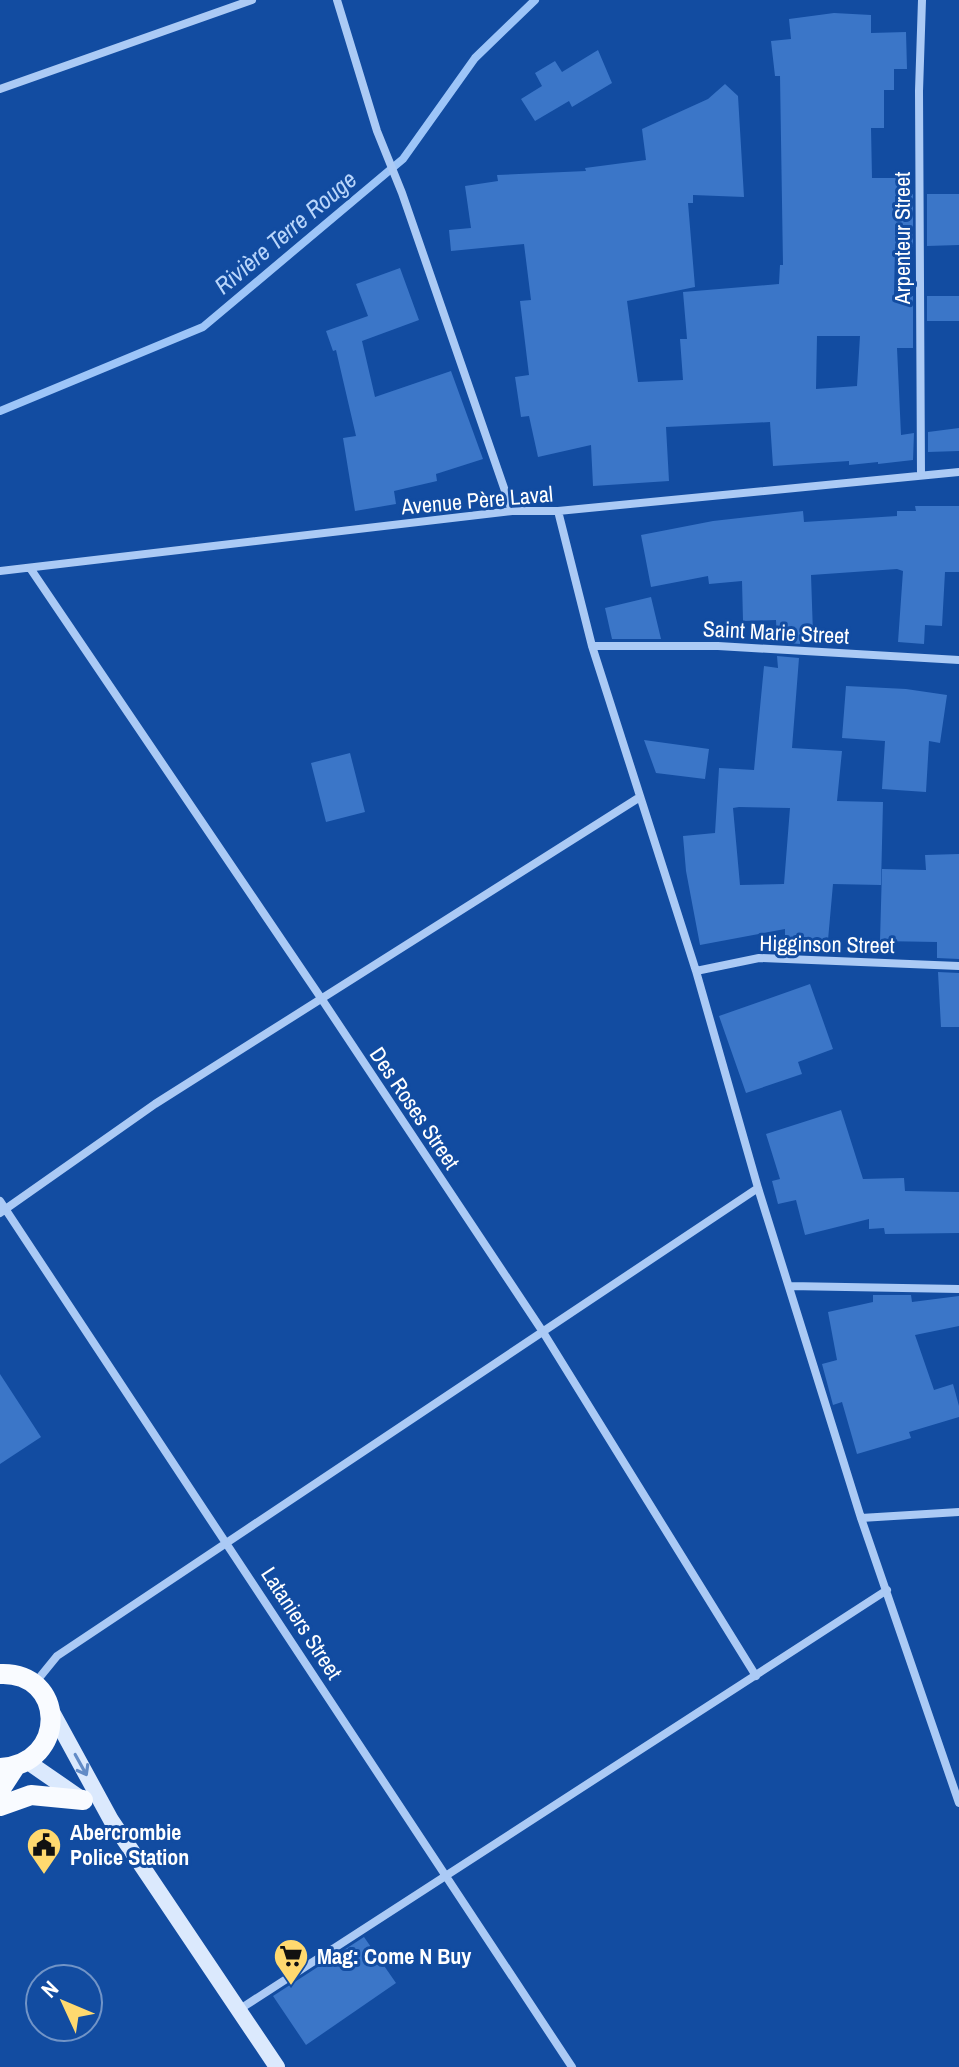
<svg xmlns="http://www.w3.org/2000/svg" width="959" height="2067" font-family="'Archivo Narrow',sans-serif">
	<style>
		.lines { fill: none; stroke-linecap: round; stroke-linejoin: round }
		.stream { stroke: #9dc5f8; stroke-width: 8 }
		.building { fill: #3b76c8; fill-rule: evenodd }
		.street { stroke: #abcaf5; stroke-width: 8 }
		.secondary { stroke: #dbe9fd; stroke-width: 16 }
		.primary { stroke: #f9fbff; stroke-width: 20 }
		.oneway { stroke: #628bc6 }
		.labels { text-anchor: middle; dominant-baseline: central; stroke-width: 6; stroke-linejoin: round; paint-order: stroke }
		.street-label { font-size: 22px; fill: #fff; stroke: #124ca1 }
		.poi-label { font-size: 22px; font-weight: bold; fill: #fff; stroke: #124ca1; text-anchor: start }
		.water-label { font-size: 24px; font-style: italic; fill: #b8d5fb; stroke: #124ca1 }
	</style>
	<rect width="100%" height="100%" fill="#124ca1"/>
	<g class="lines">
		<path class="stream" d="M0,411L203,327L403,159L475,58L535,0"/>
	</g>
	<path class="building" d="M834,13L871,15V33L906,32L907,69H894V90H884V128H871L872,178H908V194H913V247H895L894,295L913,296V348H897L901,435L914,433L913,460L878,464V462L849,465V461L773,466L770,422L666,427L669,481L593,486L591,445L538,457L529,416L521,417L515,377L529,375L520,301L531,300L524,244L451,251L449,230L471,228L465,186L498,181L497,175L586,171L585,168L646,160L642,129L708,99L725,84L738,96L744,197L693,195V203H688L695,287L627,301L638,382L683,380L680,339H687L683,292L779,284L780,265H783L780,76H775L771,41L791,39L789,19ZM817,336H860L857,386L816,389Z
		M598,50L612,83L572,107L569,101L535,121L521,99L542,86L535,73L555,61L562,72Z
		M927,194H959V245L927,246Z
		M400,268L419,320L362,341L375,397L451,371L483,459L436,474L437,481L394,491L396,504L355,511L343,438L356,436L336,350L333,351L326,331L368,316L356,284Z
		M927,296H959V321H927Z
		M959,428V451L928,452V432Z
		M915,506H959V572H945L942,626L925,625L924,644L898,642L903,571L897,569L811,575L813,634L800,635V644L777,642L776,620L743,621L742,581L709,584L708,576L651,587L641,535L713,521L803,511L804,522L897,516V511H916Z
		M651,597L661,639H612L605,608Z
		M777,656L799,658L792,748L842,751L837,801L883,802L881,885L833,884L828,940L785,938V929L700,945L686,871L683,836L715,833L719,768L754,770L764,666L778,668ZM739,807L790,808L784,884L740,885L733,808Z
		M846,686L906,689L947,695L940,743L929,741L926,792L882,789L885,741L842,738Z
		M644,740L709,749L705,779L656,773Z
		M350,753L365,812L326,822L311,763Z
		M959,854V959L937,958V942L880,941L882,869L926,870L925,855Z
		M938,972L959,973V1027H941Z
		M810,984L833,1049L798,1062L802,1074L746,1093L719,1016Z
		M841,1110L863,1179L904,1178L905,1191L959,1192V1233L885,1234L884,1228L869,1229V1219L805,1235L796,1200L778,1204L772,1181L780,1179L766,1134Z
		M873,1295H911L912,1302L959,1296V1326L915,1335L934,1390L953,1384L959,1406V1417L909,1432L911,1438L857,1454L842,1402L833,1405L822,1364L837,1360L828,1312L873,1302Z
		M0,1374L41,1437L0,1464Z
		M364,1937L396,1983L306,2045L273,1996Z"/>
	<g class="lines">
		<path class="street" d="M337,0L377,131L402,193L512,511
			M0,89L252,0
			M921,475L919,91L922,0
			M558,511L592,646L696,971L758,1188L861,1518L959,1803
			M30,568L321,998L543,1332L756,1676
			M0,571L512,511H558L959,472
			M592,646H718L959,660
			M696,971L759,958L959,966
			M0,1201L572,2067
			M0,1213L155,1104L640,797
			M789,1286L959,1289
			M861,1518L959,1512
			M35,1683L57,1656L758,1188
			M240,2009L887,1590"/>
		<path class="secondary" d="M51,1710L111,1820L277,2067
			M28,1762L83,1800"/>
		<path class="primary" d="M0,1674C66,1671 69,1764 0,1768
			M0,1790L15,1767
			M0,1806L31,1795L83,1800"/>
	</g>
	<defs><path id="oneway-shaft" d="M-6 0H5M1.5-3L5.5 0L1.5 3" fill="none" stroke-width="1.6" stroke-linecap="round" stroke-linejoin="round" transform="scale(2)"/></defs>
	<use class="oneway" href="#oneway-shaft" transform="translate(81 1765) rotate(61)"/>
	<defs>
		<g id="civic-pin" transform="scale(1.8)"><path d="M0 17L-7.5 6A9.5 9.5 0 1 1 7.5 6Z" fill="#ffd96f" stroke="#124ca1"/><path d="M-.6-6.5H3V-4.5H.6V-3L4-1V1h2V6H-6V1h2V-1L-.6-3ZM-1.2 2.5V6h2.4V2.5Z" fill="#111"/></g>
		<g id="supermarket-pin" transform="scale(1.8)"><path d="M0 17L-7.5 6A9.5 9.5 0 1 1 7.5 6Z" fill="#ffd96f" stroke="#124ca1"/><path d="M-6-5.5h2.5l.6 2H6L4.5 2H-2.5L-4.4-4H-6ZM-1.5 3.2a1.3 1.3 0 1 0 .1 0ZM3 3.2a1.3 1.3 0 1 0 .1 0Z" fill="#111"/></g>
	</defs>
	<g fill-rule="evenodd">
		<use href="#civic-pin" x="44" y="1845"/>
		<use href="#supermarket-pin" x="291" y="1956"/>
	</g>
	<g class="labels">
		<g class="street-label">
			<text transform="translate(902 238) rotate(-90)">Arpenteur Street</text>
			<text transform="translate(477 500) rotate(-5)">Avenue Père Laval</text>
			<text transform="translate(776 632) rotate(3)">Saint Marie Street</text>
			<text transform="translate(827 944) rotate(1)">Higginson Street</text>
			<text transform="translate(415 1108) rotate(56)">Des Roses Street</text>
			<text transform="translate(302 1623) rotate(57)">Lataniers Street</text>
		</g>
		<g class="poi-label">
			<text x="70" y="1832">Abercrombie<tspan x="70" dy="25">Police Station</tspan></text>
			<text x="317" y="1956">Mag: Come N Buy</text>
		</g>
		<g class="water-label">
			<text transform="translate(285 232) rotate(-40)">Rivière Terre Rouge</text>
		</g>
	</g>
	<g transform="translate(64 2003) rotate(314)"><circle r="38" fill="#124ca1" stroke="#7194c7" stroke-width="2"/>
	<path d="M0-6L14 30L0 20L-14 30Z" fill="#ffd96f"/>
	<text y="-12" font-size="22" font-weight="bold" text-anchor="middle" fill="#ffffff">N</text>
	</g>
</svg>
